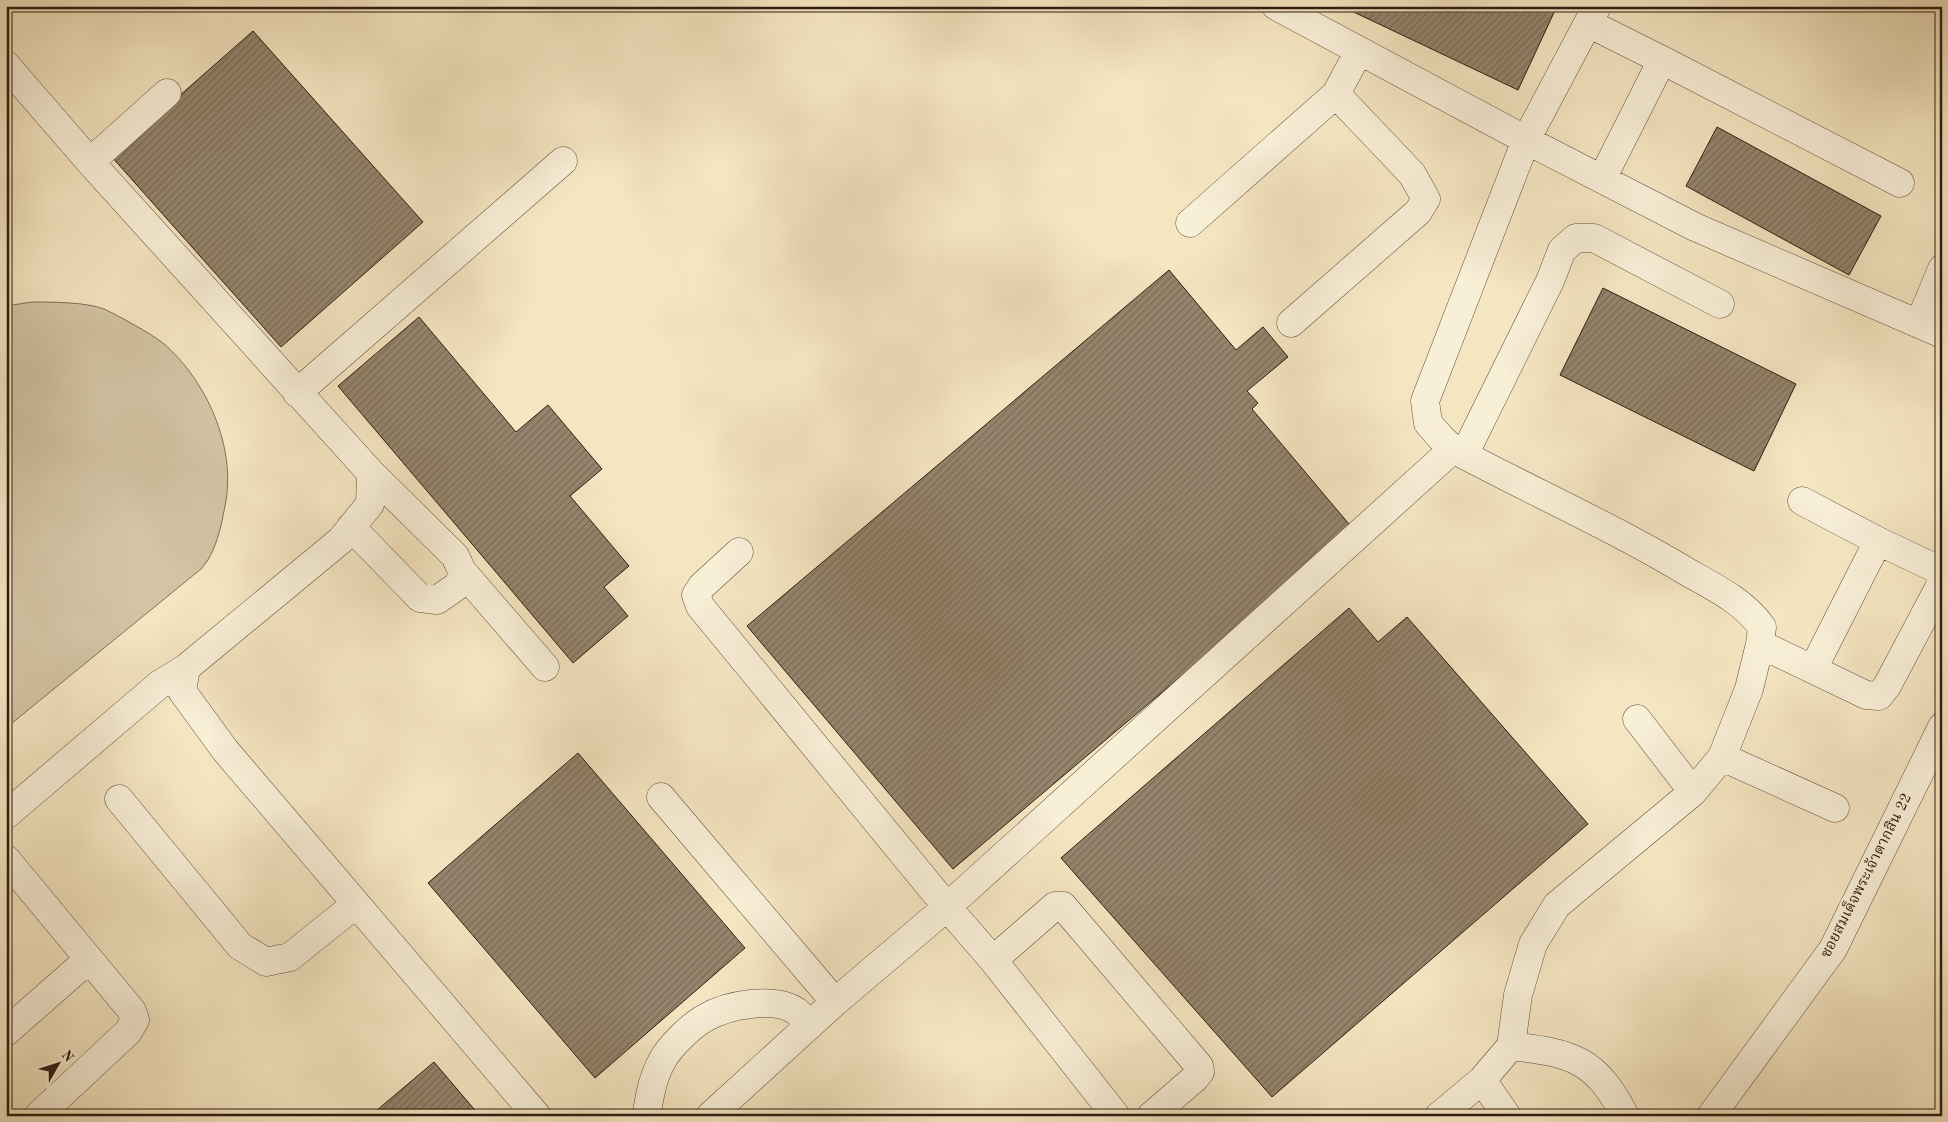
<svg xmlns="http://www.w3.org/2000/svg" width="1948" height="1122" font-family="'Old Standard TT','Noto Serif Thai',serif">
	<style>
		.pitch { fill: #d3c4a4; stroke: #80705a }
		.building { fill: url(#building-hatch); stroke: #2e1c11 }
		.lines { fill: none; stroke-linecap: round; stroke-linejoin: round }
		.minor-casing { stroke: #604e3d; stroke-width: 29 }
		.minor { stroke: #f8efd7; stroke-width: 28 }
		.labels { text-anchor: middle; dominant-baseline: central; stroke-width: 4.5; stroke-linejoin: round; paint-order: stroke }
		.street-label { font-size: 15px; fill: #2e1c11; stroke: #f8efd7 }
	</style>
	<defs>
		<pattern id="building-hatch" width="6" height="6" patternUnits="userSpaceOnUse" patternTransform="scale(1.25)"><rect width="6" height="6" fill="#95856d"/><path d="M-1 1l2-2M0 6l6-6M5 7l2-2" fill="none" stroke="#7a6c58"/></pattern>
	</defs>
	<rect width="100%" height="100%" fill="#f5e6c2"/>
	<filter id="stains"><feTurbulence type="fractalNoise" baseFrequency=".004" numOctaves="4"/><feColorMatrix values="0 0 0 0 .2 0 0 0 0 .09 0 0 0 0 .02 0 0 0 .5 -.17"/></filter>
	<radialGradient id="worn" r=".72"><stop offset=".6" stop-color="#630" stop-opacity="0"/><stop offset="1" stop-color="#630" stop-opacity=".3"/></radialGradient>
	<path class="pitch" d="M32,302C52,302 86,302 104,309C119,316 150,333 163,343C207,381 237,448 225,506C221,527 216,553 201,569L6,728V306Z"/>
	<path class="building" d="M1341,6H1557L1518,90Z
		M253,31L423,222L281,347L111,156Z
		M1717,127L1881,216L1849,275L1686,186Z
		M1169,270L1236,350L1263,327L1288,357L1247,391L1258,403L1252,409L1354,530L953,869L747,626Z
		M1603,288L1796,384L1754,471L1560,375Z
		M419,317L516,432L548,405L602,469L570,496L629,566L604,587L628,616L573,663L338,386Z
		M1349,608L1378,642L1407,617L1588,824L1272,1097L1061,858Z
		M578,753L745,948L595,1078L428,883Z
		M434,1062L480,1116H370Z"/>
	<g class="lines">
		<g class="minor-casing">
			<path id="minor" d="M1276,6L1526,140L1695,227L1942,334
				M1588,23L1662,60L1602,179
				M1662,60L1900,183
				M6,65L90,162L371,473L370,504L341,540L186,668L182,691L225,750L537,1116
				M90,162L167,93
				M1190,223L1336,94L1359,51
				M1291,323L1418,212L1426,199L1412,174L1336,94
				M1919,324L1942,269
				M297,393L563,161
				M1464,455L1550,281L1562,250L1576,238H1594L1720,304
				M351,527L420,598L437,600L460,584L462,571L455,556L371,473
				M739,552L702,586L696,595L700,606L947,907L1453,449
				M462,571L545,667
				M1760,644L1866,695L1879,696L1887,686L1941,584L1942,574L1935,568L1878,541L1802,501
				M1813,669L1878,541
				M1637,719L1693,792
				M1722,757L1835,808
				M661,797L835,1002
				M119,799L240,946L266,962L290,957L356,904
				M6,815L160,684L186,668
				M6,859L132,1011L135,1020L128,1032L38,1116
				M993,960L1055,906H1063L1199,1066L1200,1072L1195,1078L1151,1116
				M6,1032L89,959
				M1511,1046C1572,1053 1596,1059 1625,1116
				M1482,1080L1507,1116
				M648,1116L647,1112C650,1094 653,1077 662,1061C669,1047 692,1025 705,1018C727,1005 774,996 796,1011C801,1015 806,1021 810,1025
				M710,1116L835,1002L947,907L993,960L1116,1116
				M1439,1116L1482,1080L1511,1046L1518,995L1533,944L1557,905L1693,792L1722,757L1749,689L1760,644L1762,627C1744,602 1716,588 1689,573C1613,527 1531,491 1453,449L1441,438L1428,423L1425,401L1526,140L1597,6
				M1711,1116L1833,949L1942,727"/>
		</g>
		<use href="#minor" class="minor"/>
	</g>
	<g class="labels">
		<g class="street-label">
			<text transform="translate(1867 876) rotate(-63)">ซอยสมเด็จพระเจ้าตากสิน 22</text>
		</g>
	</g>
	<rect width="1948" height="1122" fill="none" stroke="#f5e6c2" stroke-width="25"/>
	<rect x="8" y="8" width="1933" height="1107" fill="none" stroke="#2e1c11" stroke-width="2.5"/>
	<rect x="12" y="12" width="1923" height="1097" fill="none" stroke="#2e1c11"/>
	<g transform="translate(58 1064) rotate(51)" stroke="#f8efd7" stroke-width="4" paint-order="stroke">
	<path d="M0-4L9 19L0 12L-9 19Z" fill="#2e1c11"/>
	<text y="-8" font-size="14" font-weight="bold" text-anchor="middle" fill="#2e1c11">N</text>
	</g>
	<rect width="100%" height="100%" filter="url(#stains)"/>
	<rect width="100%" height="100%" fill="url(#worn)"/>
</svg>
